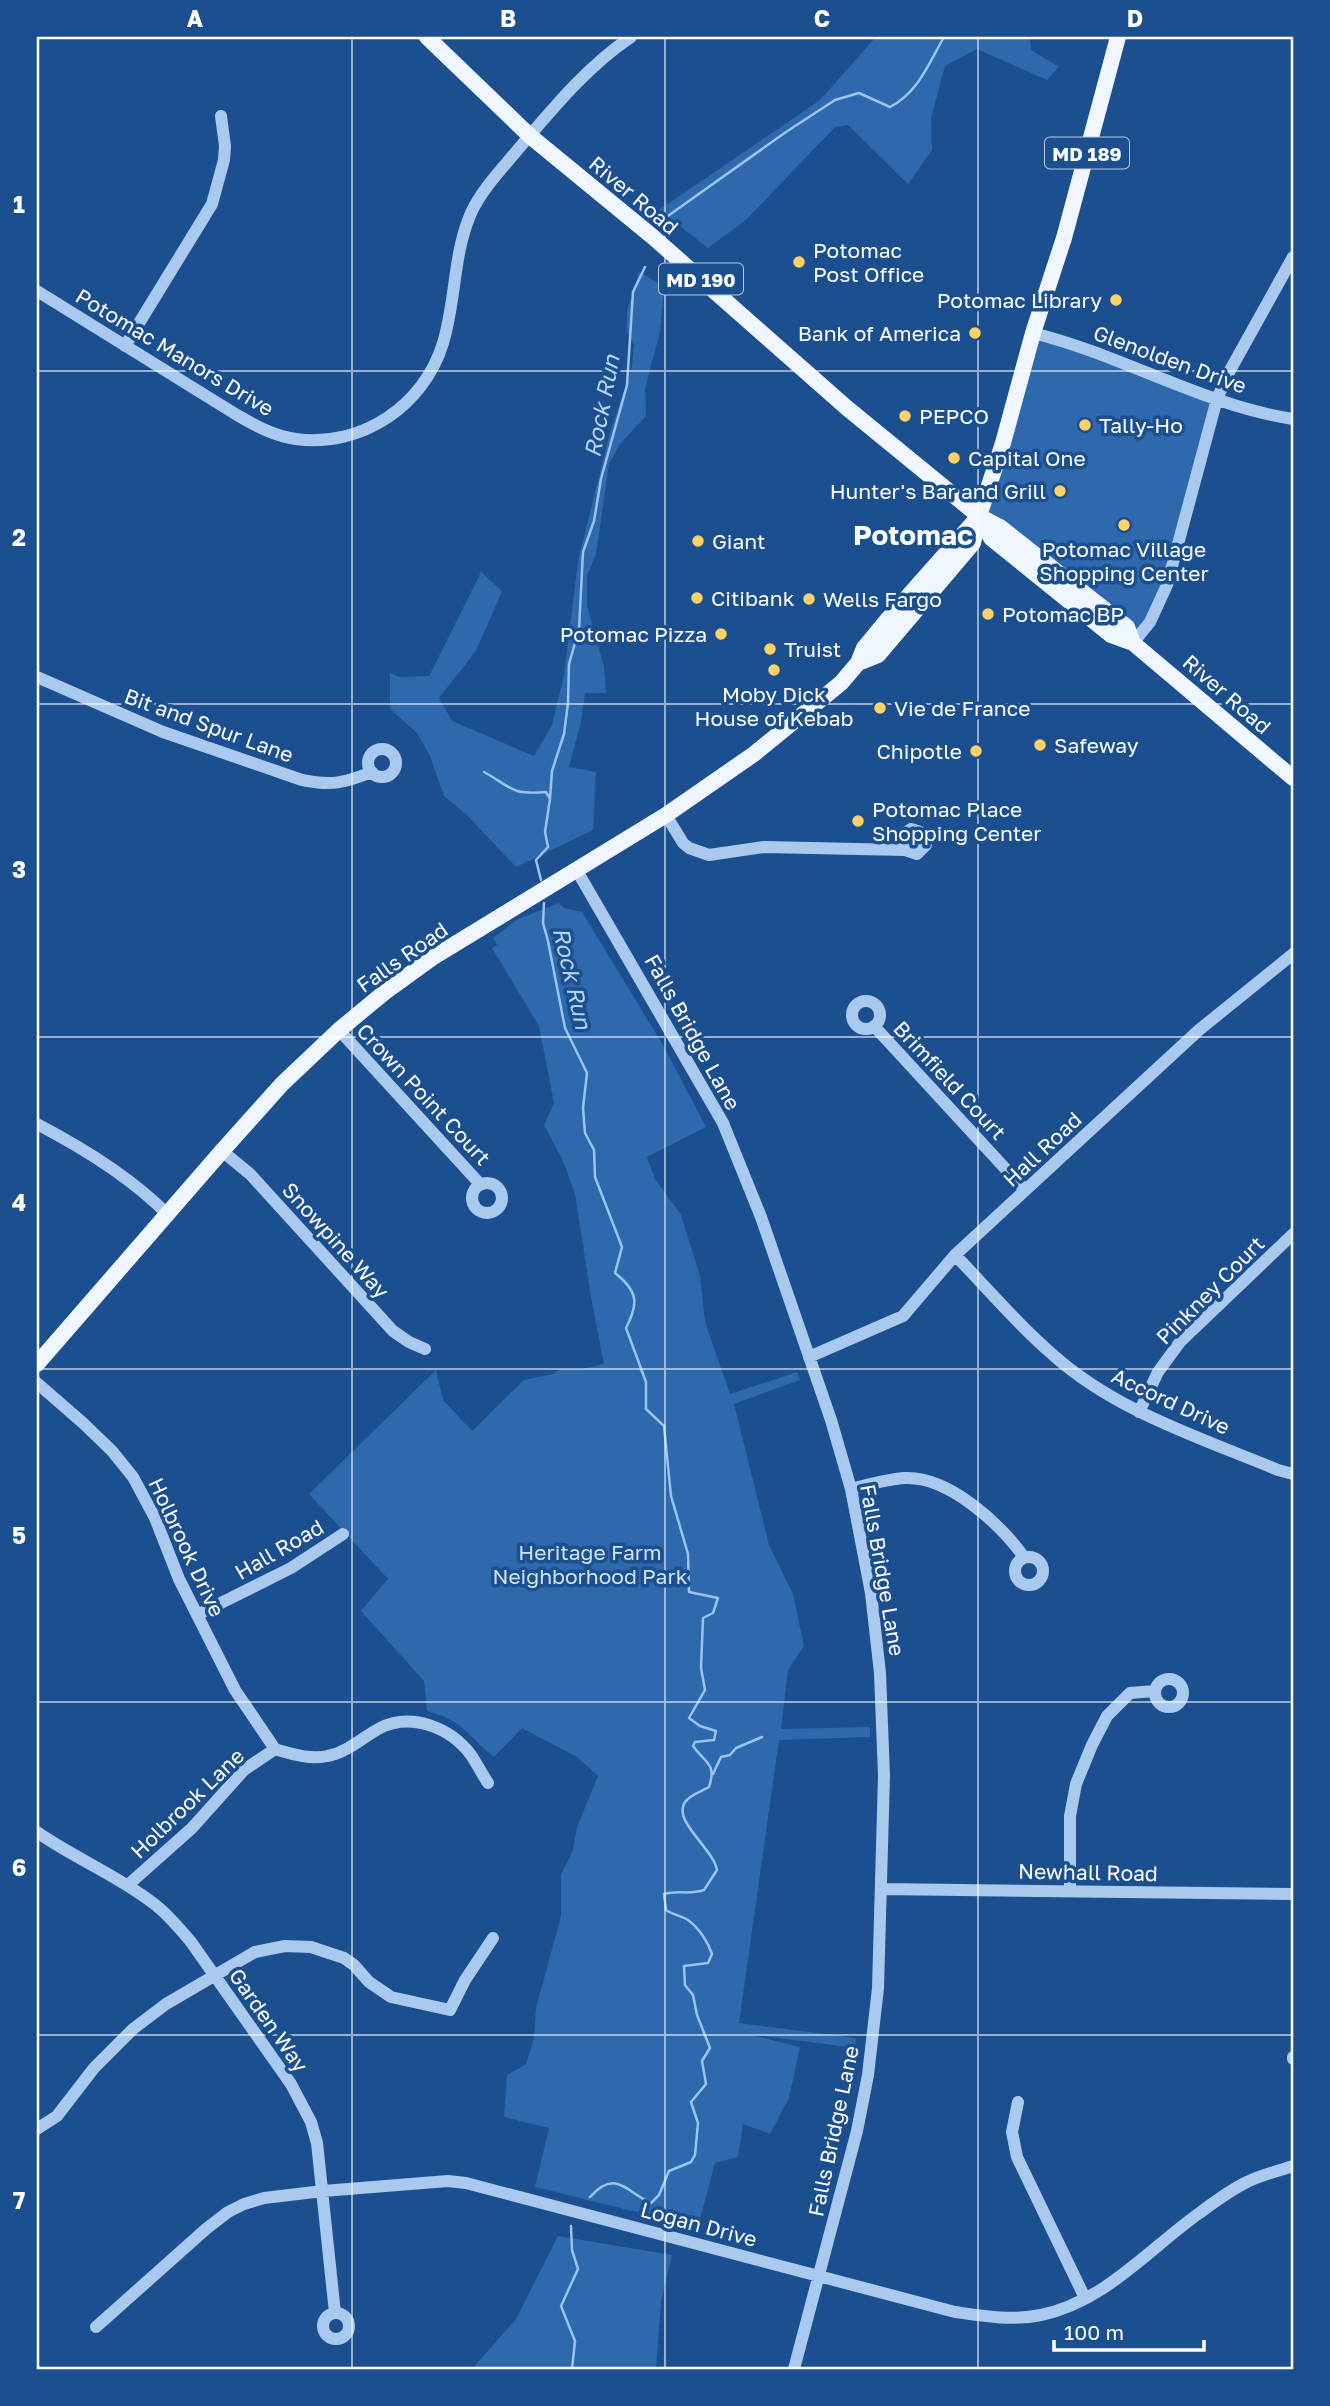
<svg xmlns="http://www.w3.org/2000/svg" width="1330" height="2406" font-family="'Golos Text',sans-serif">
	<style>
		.green { fill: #2e69ad }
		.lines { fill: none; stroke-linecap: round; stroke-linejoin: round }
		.stream { stroke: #9cc4f0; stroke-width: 2.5 }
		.minor { stroke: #a9c9ee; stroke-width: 12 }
		.major { stroke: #f0f6ff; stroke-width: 16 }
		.grid { fill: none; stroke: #fff; stroke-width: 2; stroke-opacity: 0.55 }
		.poi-dot { fill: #ffd166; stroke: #1b4f8f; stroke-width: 2.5 }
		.labels { text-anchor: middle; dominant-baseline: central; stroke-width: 7; stroke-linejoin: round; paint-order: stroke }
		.shield { fill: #1b4f8f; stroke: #bbcadd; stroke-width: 2 }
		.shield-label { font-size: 19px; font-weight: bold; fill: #fff }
		.street-label { font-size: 21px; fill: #fff; stroke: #1b4f8f }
		.poi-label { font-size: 21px; fill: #fff; stroke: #1b4f8f; text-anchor: start }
		.park-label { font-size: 21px; fill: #cfe3fa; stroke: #1b4f8f }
		.water-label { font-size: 23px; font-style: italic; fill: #b5d3f5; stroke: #1b4f8f }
		.district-label { font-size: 28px; font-weight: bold; fill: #fff; stroke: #1b4f8f }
		.neatline { fill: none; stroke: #fff; stroke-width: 2.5 }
		.grid-label { font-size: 23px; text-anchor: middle; font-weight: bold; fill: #fff }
	</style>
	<rect width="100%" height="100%" fill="#1b4f8f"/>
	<path class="green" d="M876,37H1030L1031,50L1059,67L1047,80L977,49L945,66L931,118L932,150L908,184L848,125L835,127L746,220L708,248L659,210L820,100Z
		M639,272L664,286L660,332L645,388L646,416L620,444L609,464L596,554L587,576V606L604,667L606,693H585L581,722L569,767L596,772L593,830L516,867L466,814L444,796L430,756L417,733L390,709V673L400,677L429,676L481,572L502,591L476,651L439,698L452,721L534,756L552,725L564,675L578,561L610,432L632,367L634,344L627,332V311Z
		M1033,333L1217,399L1167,585L1133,643L1111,635L979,516Z
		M559,903L564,908L582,912L663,1045L706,1127L647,1157L655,1179L681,1215L700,1276L705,1322L730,1394L797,1372L800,1380L734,1404L769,1545L793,1594L804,1646L788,1670L781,1729L870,1727V1737L779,1740L739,2023L856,2038L855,2048L748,2034L800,2047L789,2098L770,2134L743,2124L738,2157L715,2163L698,2227L535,2187L549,2128L504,2117L507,2075L526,2064L534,2038L536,2008L561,1916V1875L573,1850L577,1827L598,1776L577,1757L522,1728L494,1757C467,1735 464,1721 427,1711L424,1681L361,1611L388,1579L309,1494L436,1370L443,1400L472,1431L524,1380L553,1374L561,1369H582L604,1364L591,1297L575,1194L563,1161L544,1125L554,1103L539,1026L492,948L497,945L493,938L518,919Z
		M558,2236L672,2255L661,2301L656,2369H472L516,2319Z"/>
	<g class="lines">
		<path class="stream" d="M665,218L786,132L835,100L859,93L890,107C918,93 929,63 944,37
			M484,772C513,788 510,795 546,792L549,797
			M541,880L536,860L548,847L545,832L550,799L552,771L564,734L568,703L569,664L579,629L583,552L594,521L601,479L627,385L633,292L645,267
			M544,903L543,923L548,941L565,1028L587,1073L583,1108L585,1133L594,1150L595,1177L622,1247L615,1273C638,1291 639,1303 626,1328L646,1382V1409L664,1426L671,1496L688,1554L689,1592L718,1598L713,1613L703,1618L701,1668L705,1690L689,1718L700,1726L716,1731L714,1740L695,1742L693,1746C705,1763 717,1763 709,1787C702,1791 690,1795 685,1802C672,1821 713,1848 717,1870L704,1890C690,1895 677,1890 664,1894L666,1910C673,1915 682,1916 688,1920C699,1928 708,1942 712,1954L708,1963L684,1966L685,1985L693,1995L697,2015L710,2048L702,2061L706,2084L691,2102L698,2123L695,2155L691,2162L669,2171L659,2195L651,2203C626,2192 616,2168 590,2197
			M713,1774L721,1757L730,1755L736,1748L762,1737
			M571,2226L572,2250L578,2269L561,2306L575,2341L572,2369"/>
		<path class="minor" d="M37,291L237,415C256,426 274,436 296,439C361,448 424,406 443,343C456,301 453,254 471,213C481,191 499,172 515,153C550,112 586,67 631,37
			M1033,333C1122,355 1203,405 1293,419
			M125,346L212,204L224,160L225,146L221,116
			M1133,643L1150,622L1167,585L1217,399L1228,374L1293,257
			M37,677L163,732L302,780C332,786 344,783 372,772
			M368 763a14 14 0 1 1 28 0a14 14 0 1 1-28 0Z
			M666,815L683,843L689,848L709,855L764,847L905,850L917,854L926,845L923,833L911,829L904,834L901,842L905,850
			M576,869L723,1123L761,1217L831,1420L851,1489L871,1593L880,1673L884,1776L878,1988L868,2075L857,2131L794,2369
			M852 1015a14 14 0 1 1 28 0a14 14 0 1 1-28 0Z
			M874,1026L1025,1190
			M339,1030L480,1184
			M37,1124C83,1148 131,1177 168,1215
			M222,1151L250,1174L393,1331L409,1342L425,1349
			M472 1198a15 15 0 1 1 30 0a15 15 0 1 1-30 0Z
			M955,1255C987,1288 1017,1324 1052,1354C1115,1411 1201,1438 1278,1470L1293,1474
			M809,1357L903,1316L955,1255L1199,1030L1293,954
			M37,1383L83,1423L112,1451L133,1477L155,1518L179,1579L235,1690L275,1749
			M1139,1412L1158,1372L1180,1342L1293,1234
			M851,1489C868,1485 887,1479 905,1478C949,1476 1000,1524 1024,1557
			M1015 1571a14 14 0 1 1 28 0a14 14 0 1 1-28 0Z
			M197,1615L291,1568L343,1534
			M1155 1693a14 14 0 1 1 28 0a14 14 0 1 1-28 0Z
			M37,1832C74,1858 117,1875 153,1903C168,1914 179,1928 191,1942L291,2084L311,2122L317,2143L335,2313
			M128,1885L192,1828L244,1770L275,1749C292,1754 311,1760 328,1756C348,1752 363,1737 380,1728C412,1712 451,1728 471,1755C477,1764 482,1774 488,1783
			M882,1889L1293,1894
			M1070,1891V1816L1076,1784L1092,1745L1107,1716L1130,1693L1155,1691
			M1293,2059V2057
			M1018,2102L1012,2132L1017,2157L1085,2298
			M37,2129L57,2116L94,2068L133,2029L166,2004L255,1952L285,1946L311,1947L344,1958L354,1965L369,1982L391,1997L450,2010L465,1980L493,1938
			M323 2326a13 13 0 1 1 26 0a13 13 0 1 1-26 0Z
			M96,2327L206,2229L228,2212L244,2204L264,2198L323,2191L448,2181L466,2183L955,2312C983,2316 1012,2321 1041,2315C1104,2302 1148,2250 1198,2214C1213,2203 1230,2190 1247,2182C1261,2175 1278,2171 1293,2166"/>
		<path class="major" d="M427,37L530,136L653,237L847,408L979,516L1000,527L1127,627L1133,643
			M979,516L991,538L1111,635L1133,643L1293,778
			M858,663L878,655L973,543L979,516L1003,443L1033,333L1064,238L1118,37
			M37,1364L222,1151L282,1084L339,1030L385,992L432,958L666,815L754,754L841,683L858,663L864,648L887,620L979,516"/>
	</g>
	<path class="grid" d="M352,37V2369M665,37V2369M978,37V2369M37,371H1293M37,704H1293M37,1037H1293M37,1369H1293M37,1702H1293M37,2035H1293"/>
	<g class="poi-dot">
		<circle cx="799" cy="262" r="7"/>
		<circle cx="1116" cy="300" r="7"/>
		<circle cx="975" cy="333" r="7"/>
		<circle cx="905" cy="416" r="7"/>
		<circle cx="1085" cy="425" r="7"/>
		<circle cx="954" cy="458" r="7"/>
		<circle cx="1060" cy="491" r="7"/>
		<circle cx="1124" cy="525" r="7"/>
		<circle cx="698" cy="541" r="7"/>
		<circle cx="697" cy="598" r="7"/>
		<circle cx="809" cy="599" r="7"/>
		<circle cx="988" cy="614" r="7"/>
		<circle cx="721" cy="634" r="7"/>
		<circle cx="770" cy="649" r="7"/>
		<circle cx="774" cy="670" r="7"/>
		<circle cx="880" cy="708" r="7"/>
		<circle cx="1040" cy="745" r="7"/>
		<circle cx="976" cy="751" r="7"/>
		<circle cx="858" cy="821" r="7"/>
	</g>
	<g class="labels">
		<g class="shield">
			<rect x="1045" y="137.5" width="84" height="31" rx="5"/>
			<rect x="659" y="263.5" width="84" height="31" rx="5"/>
		</g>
		<g class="shield-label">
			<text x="1087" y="153">MD 189</text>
			<text x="701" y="279">MD 190</text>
		</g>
		<g class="street-label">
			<text transform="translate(634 195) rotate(40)">River Road</text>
			<text transform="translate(175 352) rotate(31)">Potomac Manors Drive</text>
			<text transform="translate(1170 359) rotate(20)">Glenolden Drive</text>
			<text transform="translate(1227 694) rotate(41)">River Road</text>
			<text transform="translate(209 725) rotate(20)">Bit and Spur Lane</text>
			<text transform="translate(402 957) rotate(-35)">Falls Road</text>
			<text transform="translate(693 1032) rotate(61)">Falls Bridge Lane</text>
			<text transform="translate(950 1080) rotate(47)">Brimfield Court</text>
			<text transform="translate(424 1094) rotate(47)">Crown Point Court</text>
			<text transform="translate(1042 1149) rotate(-43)">Hall Road</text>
			<text transform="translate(336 1240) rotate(48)">Snowpine Way</text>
			<text transform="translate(1210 1290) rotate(-45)">Pinkney Court</text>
			<text transform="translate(1171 1401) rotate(25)">Accord Drive</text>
			<text transform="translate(187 1547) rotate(65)">Holbrook Drive</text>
			<text transform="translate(279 1549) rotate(-30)">Hall Road</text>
			<text transform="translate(883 1570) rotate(80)">Falls Bridge Lane</text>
			<text transform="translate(187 1803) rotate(-44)">Holbrook Lane</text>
			<text transform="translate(1088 1872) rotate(1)">Newhall Road</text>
			<text transform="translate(269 2020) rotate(55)">Garden Way</text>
			<text transform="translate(833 2131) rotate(-78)">Falls Bridge Lane</text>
			<text transform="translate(699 2224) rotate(15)">Logan Drive</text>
		</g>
		<g class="poi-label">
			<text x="813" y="250">Potomac<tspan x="813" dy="24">Post Office</tspan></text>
			<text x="1102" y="300" text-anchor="end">Potomac Library</text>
			<text x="961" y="333" text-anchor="end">Bank of America</text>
			<text x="919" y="416">PEPCO</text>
			<text x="1099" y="425">Tally-Ho</text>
			<text x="968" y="458">Capital One</text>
			<text x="1046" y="491" text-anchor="end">Hunter's Bar and Grill</text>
			<text x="712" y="541">Giant</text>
			<text x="1124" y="549" text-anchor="middle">Potomac Village<tspan x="1124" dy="24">Shopping Center</tspan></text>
			<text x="711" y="598">Citibank</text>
			<text x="823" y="599">Wells Fargo</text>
			<text x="1002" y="614">Potomac BP</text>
			<text x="707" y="634" text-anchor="end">Potomac Pizza</text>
			<text x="784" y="649">Truist</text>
			<text x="774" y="694" text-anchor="middle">Moby Dick<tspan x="774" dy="24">House of Kebab</tspan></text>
			<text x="894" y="708">Vie de France</text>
			<text x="1054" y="745">Safeway</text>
			<text x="962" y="751" text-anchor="end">Chipotle</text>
			<text x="872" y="809">Potomac Place<tspan x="872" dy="24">Shopping Center</tspan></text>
		</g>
		<g class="park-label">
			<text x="590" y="1552">Heritage Farm<tspan x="590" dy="24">Neighborhood Park</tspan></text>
		</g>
		<g class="water-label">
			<text transform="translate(601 406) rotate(-79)">Rock Run</text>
			<text transform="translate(573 978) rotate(77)">Rock Run</text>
		</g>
		<g class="district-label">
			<text x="913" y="534">Potomac</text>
		</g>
	</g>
	<rect width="1330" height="2406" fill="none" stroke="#1b4f8f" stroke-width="77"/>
	<path d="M1054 2340v10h150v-10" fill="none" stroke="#ffffff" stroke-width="3.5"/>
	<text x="1064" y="2340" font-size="21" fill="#ffffff" stroke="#1b4f8f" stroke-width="5" paint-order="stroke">100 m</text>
	<rect x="38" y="38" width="1254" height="2330" class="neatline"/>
	<g class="grid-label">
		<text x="195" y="27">A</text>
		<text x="508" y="27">B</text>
		<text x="822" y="27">C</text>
		<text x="1135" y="27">D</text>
		<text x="19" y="213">1</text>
		<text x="19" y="546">2</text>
		<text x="19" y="878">3</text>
		<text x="19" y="1211">4</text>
		<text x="19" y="1544">5</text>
		<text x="19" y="1876">6</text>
		<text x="19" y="2209">7</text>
	</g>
</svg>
